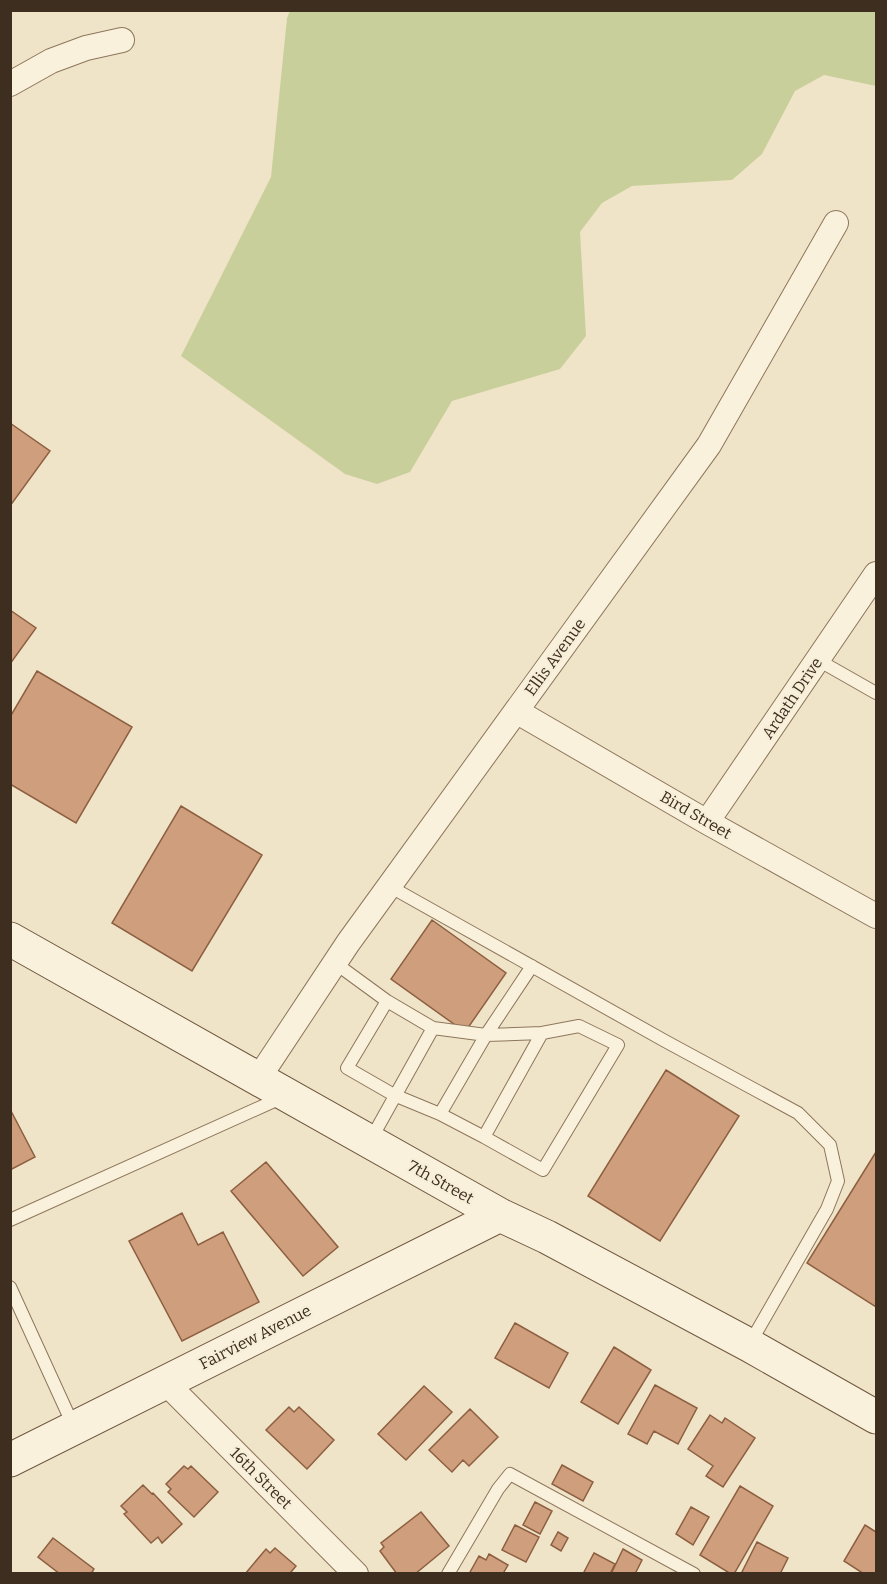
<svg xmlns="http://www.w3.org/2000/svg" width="887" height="1584" font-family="Bitter,serif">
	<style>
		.green { fill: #c9cf9b }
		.building { fill: #cf9f7d; stroke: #8d5f41; stroke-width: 1.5 }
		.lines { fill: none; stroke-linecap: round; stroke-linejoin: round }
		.lane-casing { stroke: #8d765c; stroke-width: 14 }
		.street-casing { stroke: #8d765c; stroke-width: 26 }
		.secondary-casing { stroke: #6f573f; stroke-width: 35 }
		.lane { stroke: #faf1dc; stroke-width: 12 }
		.street { stroke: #faf1dc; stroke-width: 24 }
		.secondary { stroke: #faf1dc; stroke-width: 33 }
		.labels { text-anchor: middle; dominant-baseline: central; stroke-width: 4.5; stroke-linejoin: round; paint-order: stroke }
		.street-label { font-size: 16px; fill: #3d2e20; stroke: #f7eed8 }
	</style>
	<rect width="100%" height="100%" fill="#f0e4c8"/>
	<path class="green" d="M290,11H876V86L824,75L795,91L762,154L732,180L632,186L602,203L580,232L586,336L560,369L452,401L410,472L377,484L345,474L181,356L271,177L287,18Z"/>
	<path class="building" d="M10,423L50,451L10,506Z
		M10,610L36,628L10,664Z
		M37,671L132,727L76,823L10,784V717Z
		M181,806L262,855L192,971L112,923Z
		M432,920L506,973L465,1032L391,979Z
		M666,1070L739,1116L660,1241L588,1196Z
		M10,1109L35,1157L10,1170Z
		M876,1152V1307L807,1263Z
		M266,1162L338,1247L303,1276L231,1191Z
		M182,1213L198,1245L223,1232L259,1302L182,1341L129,1241Z
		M515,1323L568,1353L549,1388L495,1358Z
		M614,1347L651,1370L618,1424L581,1402Z
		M655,1385L697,1408L678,1444L654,1431L647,1444L628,1434Z
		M424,1386L452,1412L406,1460L378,1434Z
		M289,1407L294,1412L299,1407L334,1440L307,1469L266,1430Z
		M470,1409L498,1437L469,1466L463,1460L452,1472L429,1450Z
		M710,1415L722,1423L725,1418L755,1438L723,1487L706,1476L713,1466L688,1449Z
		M562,1465L593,1482L583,1501L552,1484Z
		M184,1466L188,1469L191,1466L218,1492L194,1517L168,1492L171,1489L166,1484Z
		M143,1485L152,1494L153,1493L182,1524L162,1543L158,1537L151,1543L124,1514L127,1512L121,1506Z
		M740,1486L773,1506L734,1574H731L700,1555Z
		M535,1502L552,1511L540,1534L523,1525Z
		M691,1507L709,1517L693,1545L676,1534Z
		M421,1512L449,1546L415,1574H397L380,1551L384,1547L381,1543Z
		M515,1525L539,1537L526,1562L502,1550Z
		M865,1525L876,1532V1574H864L844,1561Z
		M558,1532L568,1538L561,1551L551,1545Z
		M53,1538L94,1569L91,1574H60L38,1557Z
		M757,1542L788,1558L780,1574H741Z
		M275,1548L296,1566L291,1572L293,1574H245L266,1549L270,1553Z
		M623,1549L642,1560L635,1574H611Z
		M594,1553L615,1564L610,1574H583Z
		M489,1554L508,1565L504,1572L505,1574H469L479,1556L486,1560Z"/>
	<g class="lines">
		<g class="lane-casing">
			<path id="lane" d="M818,660L876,693
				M389,886L665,1041L798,1113L830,1145L838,1181L827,1209L749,1345
				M335,963L387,1001
				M433,1028L387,1001L347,1068L394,1095L440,1114L486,1035L542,1033L484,1137L543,1170L618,1045L579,1026L542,1033
				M440,1114L484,1137
				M370,1141L433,1028L486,1035L532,966
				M10,1220L283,1097
				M10,1287L73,1425
				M448,1574L498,1489L510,1474L694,1574"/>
		</g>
		<g class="street-casing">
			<path id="street" d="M10,84L51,61L86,48L122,40
				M516,711L707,822L876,916
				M707,822L876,574
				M258,1079L348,943L709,445L836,223
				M165,1382L356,1574"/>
		</g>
		<g class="secondary-casing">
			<path id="secondary" d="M10,939L500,1215L547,1237L749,1345L876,1417
				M10,1460L500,1215"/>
		</g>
		<use href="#lane" class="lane"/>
		<use href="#street" class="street"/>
		<use href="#secondary" class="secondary"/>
	</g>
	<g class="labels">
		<g class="street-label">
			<text transform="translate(555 657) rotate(-54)">Ellis Avenue</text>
			<text transform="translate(792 698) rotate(-56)">Ardath Drive</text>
			<text transform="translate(696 815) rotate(30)">Bird Street</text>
			<text transform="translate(441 1182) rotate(29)">7th Street</text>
			<text transform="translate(255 1337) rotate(-27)">Fairview Avenue</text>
			<text transform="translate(261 1478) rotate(45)">16th Street</text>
		</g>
	</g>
	<rect width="887" height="1584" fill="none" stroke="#3d2e20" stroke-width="24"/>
</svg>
